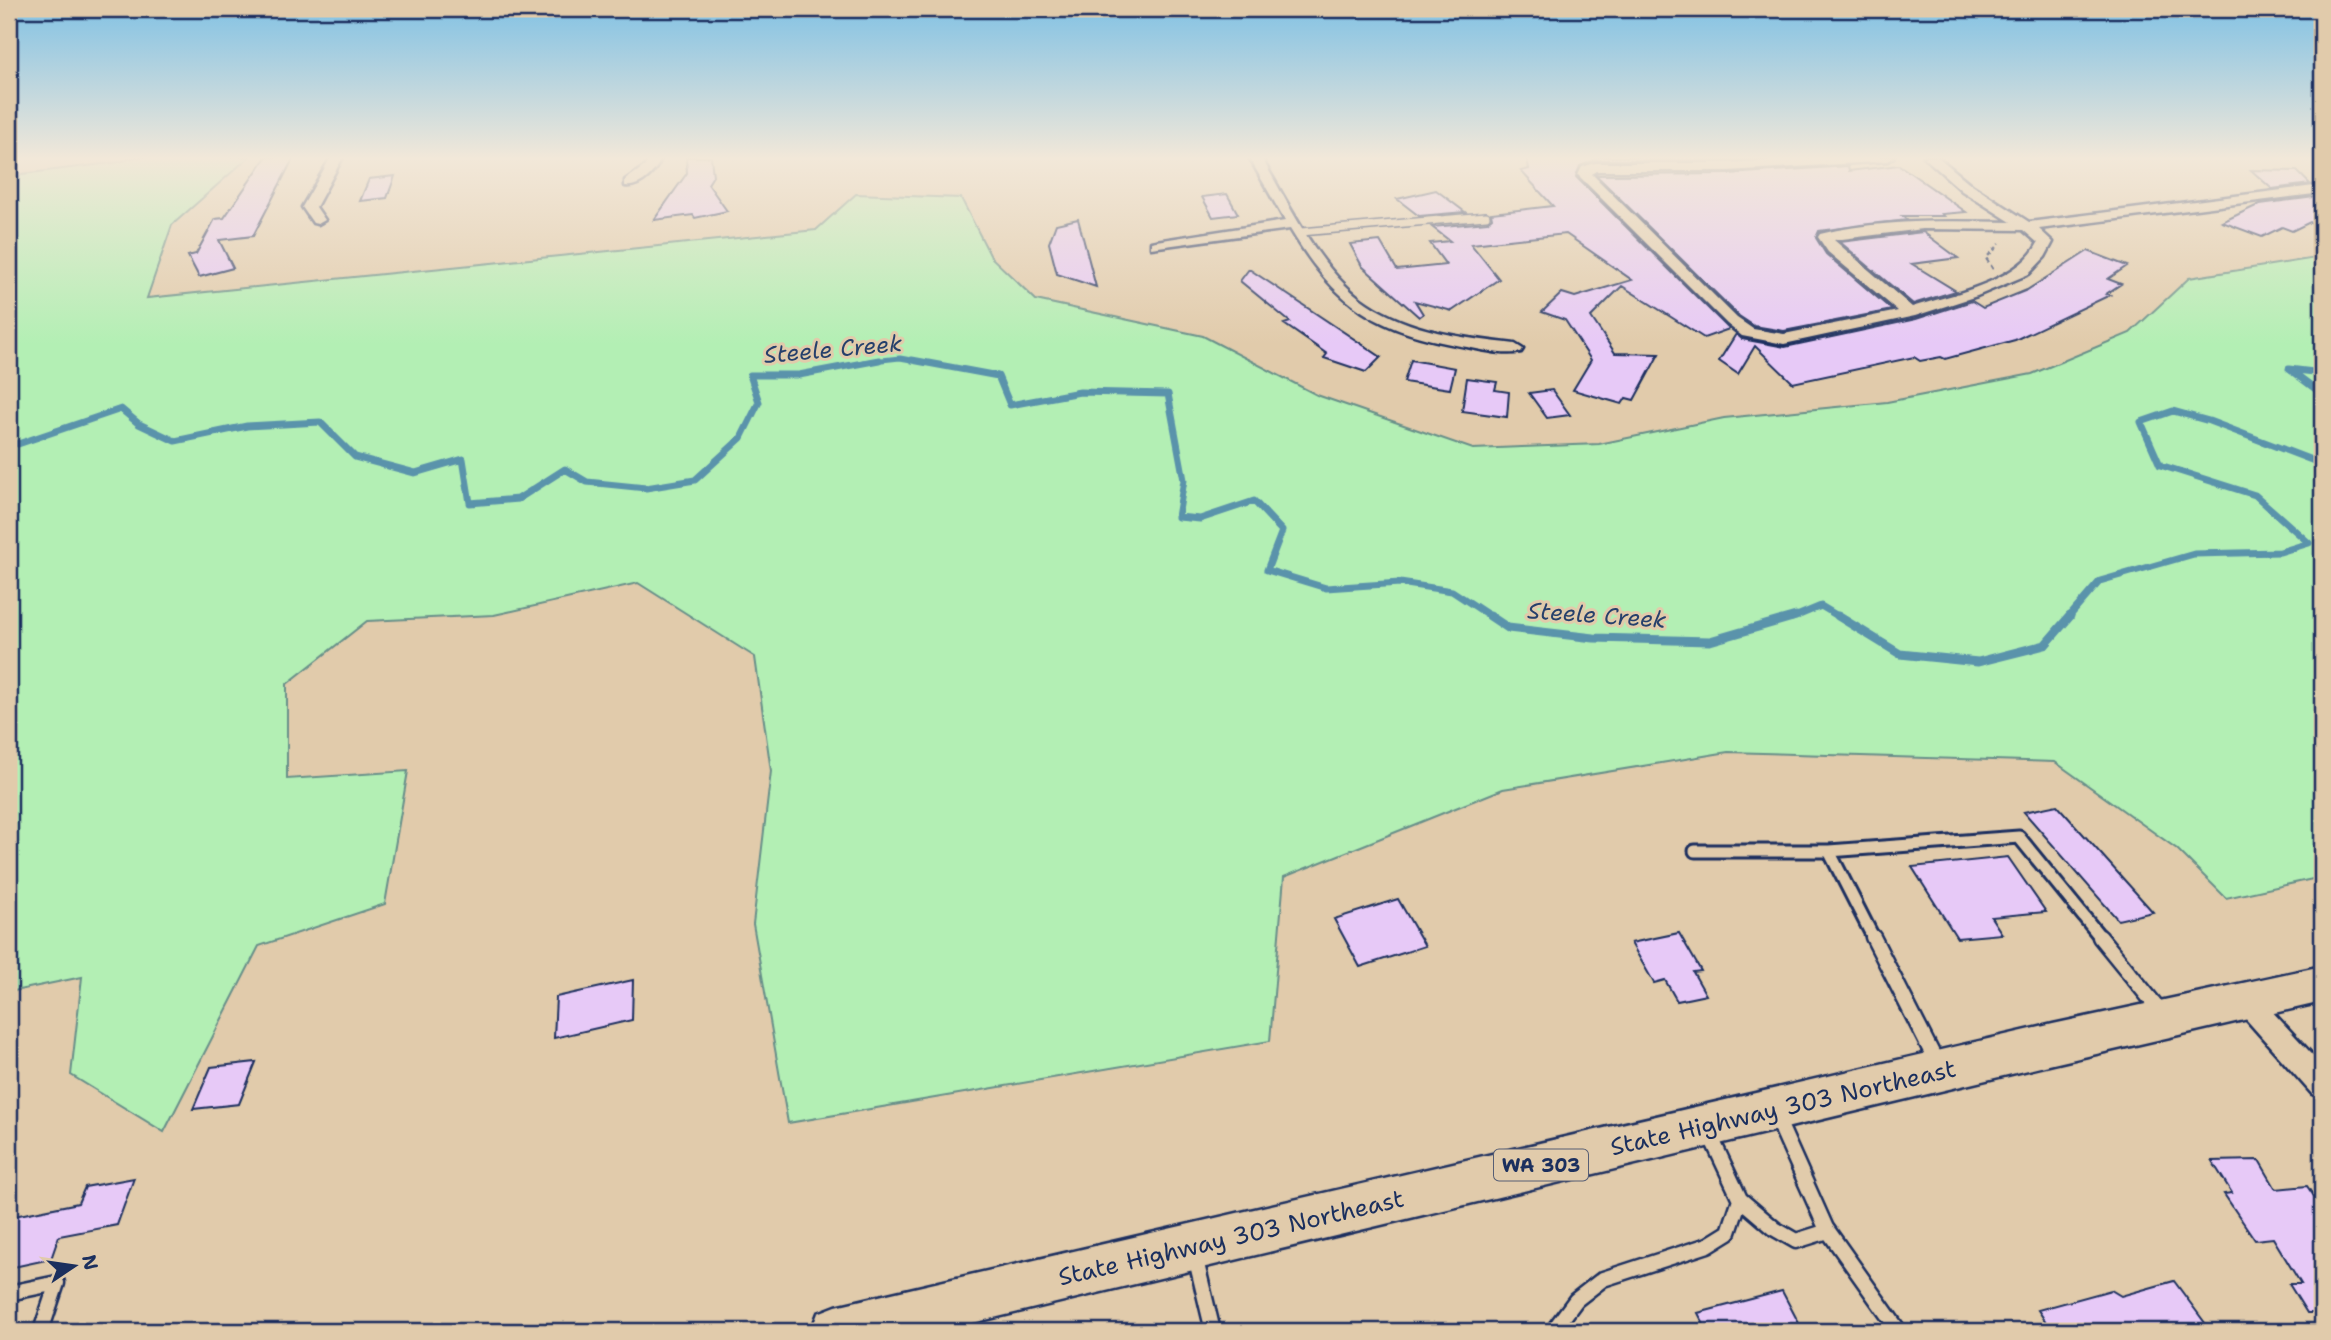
<svg xmlns="http://www.w3.org/2000/svg" width="2331" height="1340" font-family="'Shantell Sans',sans-serif">
	<style>
		.green { fill: #b3efb4; stroke: #678f89; stroke-width: 2 }
		.lines { fill: none; stroke-linecap: round; stroke-linejoin: round }
		.stream-far2 { stroke: #5a93ab; stroke-width: 5 }
		.stream-far1 { stroke: #5a93ab; stroke-width: 7 }
		.stream { stroke: #5a93ab; stroke-width: 9 }
		.building { fill: #e7c9f7; stroke: #1b2f5e; stroke-width: 2 }
		.lane-far2-casing { stroke: #1b2f5e; stroke-width: 10 }
		.lane-far1-casing { stroke: #1b2f5e; stroke-width: 17 }
		.lane-casing { stroke: #1b2f5e; stroke-width: 19 }
		.street-casing { stroke: #1b2f5e; stroke-width: 5 }
		.primary-casing { stroke: #1b2f5e; stroke-width: 5 }
		.path { stroke: #1b2f5e; stroke-width: 2.5; stroke-dasharray: 4.5 3.5; stroke-linecap: butt }
		.lane-far2 { stroke: #e1cbab; stroke-width: 7 }
		.lane-far1 { stroke: #e1cbab; stroke-width: 11 }
		.lane { stroke: #e1cbab; stroke-width: 14 }
		.street { fill: #e1cbab; fill-rule: evenodd }
		.primary { fill: #e1cbab; fill-rule: evenodd }
		.labels { text-anchor: middle; dominant-baseline: central; stroke-width: 6; stroke-linejoin: round; paint-order: stroke }
		.shield { fill: #e1cbab; stroke: #565e75; stroke-width: 2 }
		.shield-label { font-size: 19px; font-weight: bold; fill: #1b2f5e }
		.water-label { font-size: 23px; font-style: italic; fill: #26406b; stroke: #e1cbab }
		.near-street-label { font-size: 24px; fill: #1b2f5e; stroke: #e1cbab }
	</style>
	<rect width="100%" height="100%" fill="#e1cbab"/>
	<filter id="ink" filterUnits="userSpaceOnUse"><feTurbulence type="fractalNoise" baseFrequency=".0143" numOctaves="2"/><feDisplacementMap in="SourceGraphic" scale="14" xChannelSelector="R" yChannelSelector="G"/><feConvolveMatrix kernelMatrix="1 2 1 2 8 2 1 2 1" color-interpolation-filters="sRGB"/></filter>
	<g filter="url(#ink)">
		<path class="green" d="M135,157H249L172,225L147,298L816,230L856,194L961,198L991,257L1036,300L1203,336L1317,395L1473,449L1599,444L1724,418L1887,402L2032,374L2130,333L2189,278L2322,257V877L2226,898L2177,849L2055,762L1728,752L1503,789L1284,877L1270,1041L788,1123L753,924L771,771L755,657L638,583L494,615L367,621L287,684V779L408,771L385,904L259,946L164,1132L71,1075L82,977L9,992V190L22,174L119,162Z"/>
		<g class="lines">
			<path class="stream-far2" d="M863,362L900,358L922,362"/>
			<path class="stream-far1" d="M912,360L998,376L1010,405L1080,392L1168,394L1184,480L1178,517L1200,519L1254,501L1282,531L1267,570L1326,588L1400,583L1452,591L1493,618
				M2322,373L2289,369L2322,394
				M9,441L18,444L121,409L139,424L175,441L247,426L320,422L355,457L415,473L463,459L470,503L518,499L565,469L587,482L646,488L695,480L741,438L759,402L750,375H799L879,360
				M1792,618L1821,606L1841,618
				M2068,618L2100,581L2194,554L2280,552L2309,543L2255,495L2160,465L2141,422L2173,411L2209,421L2322,464"/>
			<path class="stream" d="M1490,616L1508,628L1594,638L1710,641L1796,616
				M1838,616L1900,654L1978,662L2045,645L2070,616"/>
		</g>
		<path class="building" d="M266,157H294L253,236L219,240L233,268L199,277L188,256L196,254L215,219L224,218Z
			M686,157H711L713,176L708,184L727,211L695,218L693,215L654,220L687,173Z
			M1527,157H1789L1728,160H1595L1580,166L1576,177L1729,329L1704,338L1622,286L1591,317L1615,353L1659,354L1634,400L1626,398L1622,404L1573,390L1591,360L1565,320L1542,312L1562,293L1575,297L1632,280L1566,234L1471,244L1499,279L1452,311L1415,301L1423,314L1419,317L1362,266L1350,244L1380,241L1397,270L1446,265L1430,243L1450,241L1432,227L1487,222L1492,218L1491,213L1553,206L1521,171L1529,169Z
			M1899,165L1966,212L1942,214L1944,216H1902L1907,220L1819,231L1816,238L1826,254L1892,310L1784,331L1754,326L1739,316L1596,175L1728,174L1848,166L1849,171Z
			M2251,170L2297,171L2310,184L2272,189Z
			M395,176L387,198L360,201L369,179Z
			M1436,190L1465,212L1419,216L1397,199Z
			M1227,194L1238,214L1213,217L1202,197Z
			M2322,196V226L2310,222L2292,231L2282,227L2262,237L2222,222L2260,204Z
			M1078,219L1096,287L1057,274L1049,243L1056,224Z
			M1923,232L1958,258L1912,264L1956,291L1913,304L1840,242Z
			M2088,251L2127,266L2108,279L2121,284L2106,294L2110,295L2015,340L1945,359L1941,357L1920,361L1914,357L1793,383L1755,346L1738,374L1719,361L1736,334L1742,339L1785,347L1916,319L1972,301L1983,308L2027,290Z
			M1249,269L1381,357L1366,372L1324,358L1327,354L1284,324L1290,322L1240,281Z
			M1411,360L1455,368L1450,389L1404,382Z
			M1467,378L1497,382L1495,390L1509,392L1507,417L1462,411Z
			M1552,390L1570,415L1547,418L1529,393Z
			M2057,805L2153,912L2118,920L2024,812Z
			M2008,857L2046,912L1991,917L2002,934L1957,938L1912,867Z
			M1398,899L1425,946L1360,967L1334,919Z
			M1679,933L1701,971L1693,972L1706,995L1677,1001L1665,980L1654,983L1631,943Z
			M633,980L632,1020L554,1038L556,997Z
			M256,1062L239,1104L193,1109L211,1067Z
			M2259,1160L2276,1189L2307,1186L2322,1208V1318L2319,1313H2307L2289,1284H2301L2273,1238L2255,1240L2224,1194L2232,1193L2212,1161Z
			M134,1178L117,1225L59,1236L51,1259L9,1268V1217L78,1203L85,1187Z
			M2174,1281L2211,1331H2052L2038,1310L2111,1290L2121,1296Z
			M1782,1291L1803,1331H1707L1698,1313Z"/>
		<g class="lines">
			<g class="lane-far2-casing">
				<path id="lane-far2" d="M1301,232L1486,216"/>
			</g>
			<g class="lane-far1-casing">
				<path id="lane-far1" d="M1695,851H1829
					M1874,939L1829,851L2019,837L2102,939"/>
			</g>
			<g class="lane-casing">
				<path id="lane" d="M1873,937L1938,1065
					M2100,937L2161,1012
					M1776,1116L1826,1228L1899,1331
					M1710,1135L1740,1199L1775,1229L1796,1241L1828,1231
					M1195,1256L1213,1331
					M9,1293L57,1283L41,1331
					M1553,1331L1576,1300L1603,1279L1708,1245L1729,1232L1740,1199"/>
			</g>
			<g class="street-casing">
				<path id="street" d="M331,157H343L316,207L325,220L318,224L313,223L302,207Z
					M650,157H662C656,171 642,188 625,186V180L645,166Z
					M1249,157H1261C1290,205 1319,271 1367,303C1410,332 1464,338 1515,344L1523,349L1521,352C1505,356 1483,350 1467,347C1377,332 1337,307 1290,229L1151,248V242L1156,241L1285,221Z
					M1830,157H1894L1888,161L1728,171H1597L1592,174L1737,318L1753,329L1784,334L1898,311L1828,252L1818,237L1820,234C1882,219 1947,221 2011,222L1962,191L1924,157H1938L1972,185L2029,222L2322,185V193L2039,229L2053,242L2045,257L2029,274L1977,296L1915,316L1784,344L1742,336L1727,324L1578,175L1582,167L1595,163H1728ZM1923,229L2023,230L2038,243C2019,281 1951,295 1912,307L1834,240Z
					M2246,989L2255,993L2322,1065V1098L2312,1094L2237,1009L2233,1001L2237,993Z"/>
			</g>
			<g class="primary-casing">
				<path id="primary" d="M2322,966V1002L2053,1064L939,1331H811L818,1313L836,1306L2053,1024Z"/>
			</g>
			<path class="path" d="M1993,269L1986,258L2000,244"/>
			<use href="#lane-far2" class="lane-far2"/>
			<use href="#lane-far1" class="lane-far1"/>
			<use href="#lane" class="lane"/>
			<use href="#street" class="street"/>
			<use href="#primary" class="primary"/>
		</g>
	</g>
	<linearGradient id="sky" x2="0" y2="1"><stop stop-color="#80c1e4"/><stop offset="0.46" stop-color="#f2e8d9"/><stop offset="1" stop-color="#f2e8d9" stop-opacity="0"/></linearGradient>
	<rect width="2331" height="344" fill="url(#sky)"/>
	<g class="labels">
		<rect class="shield" x="1494" y="1149.5" width="94" height="31" rx="5"/>
		<g class="shield-label">
			<text x="1541" y="1165">WA 303</text>
		</g>
		<g class="water-label">
			<text transform="translate(833 349) rotate(-5)">Steele Creek</text>
			<text transform="translate(1597 615) rotate(4)">Steele Creek</text>
		</g>
		<g class="near-street-label">
			<text transform="translate(1783 1108) rotate(-13)">State Highway 303 Northeast</text>
			<text transform="translate(1231 1238) rotate(-13)">State Highway 303 Northeast</text>
		</g>
	</g>
	<rect width="2331" height="1340" fill="none" stroke="#e1cbab" stroke-width="35"/>
	<rect x="18" y="18" width="2296" height="1305" fill="none" stroke="#1b2f5e" stroke-width="2.5" filter="url(#ink)"/>
	<g transform="translate(74 1266) rotate(77)" stroke="#e1cbab" stroke-width="5" paint-order="stroke">
	<path d="M0-5L12 26L0 18L-12 26Z" fill="#1b2f5e"/>
	<text y="-10" font-size="19" font-weight="bold" text-anchor="middle" fill="#1b2f5e">N</text>
	</g>
</svg>
